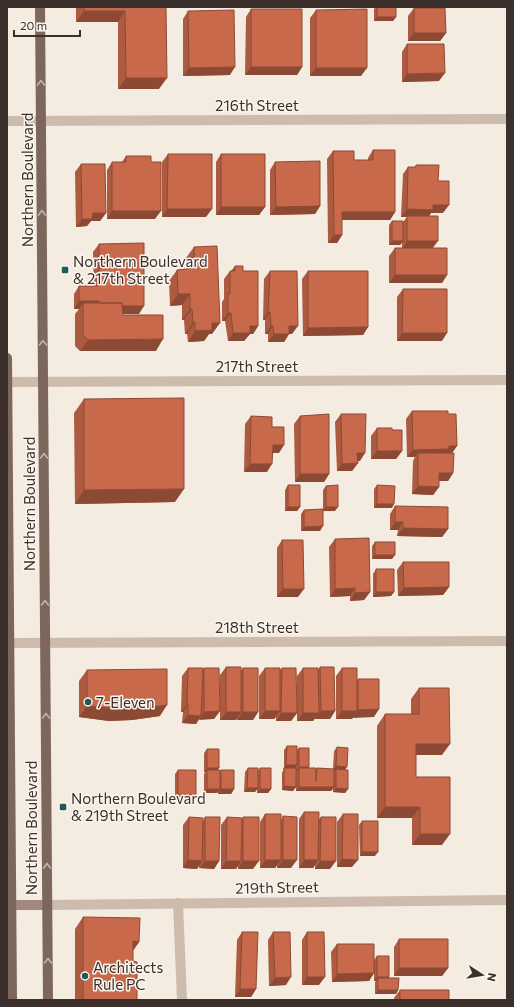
<svg xmlns="http://www.w3.org/2000/svg" width="514" height="1007" font-family="Commissioner,sans-serif">
	<style>
		.lines { fill: none; stroke-linecap: round; stroke-linejoin: round }
		.service { stroke: #cdbbac; stroke-width: 10 }
		.minor { stroke: #cdbbac; stroke-width: 10 }
		.secondary { stroke: #a18a7d; stroke-width: 10 }
		.primary { stroke: #7d675c; stroke-width: 10 }
		.wall { fill: #ac5a40 }
		.shaded-wall { fill: #8c4a34 }
		.building { fill: #c8694b; stroke: #8c4a34 }
		.oneway { stroke: #c2b5ac }
		.poi-dot { fill: #1f5a5e; stroke: #fbf5ee; stroke-width: 1.5 }
		.labels { text-anchor: middle; dominant-baseline: central; stroke-width: 3; stroke-linejoin: round; paint-order: stroke }
		.street-label { font-size: 15px; fill: #3b302b; stroke: #fbf5ee }
		.poi-label { font-size: 15px; fill: #3b302b; stroke: #fbf5ee; text-anchor: start }
	</style>
	<rect width="100%" height="100%" fill="#f4ebe1"/>
	<g class="lines">
		<path class="service" d="M178,903L182,1000"/>
		<path class="minor" d="M7,121L507,119
			M7,382L507,380
			M7,643L507,641
			M47,905L507,900"/>
		<path class="secondary" d="M7,905H47"/>
		<path class="primary" d="M40,7L48,1000
			M7,358L12,1000"/>
	</g>
	<path class="wall" d="M76,7H166L159,89H118V22H76Z
		M376,7H396V17L393,21H374V9Z
		M414,8L446,33L440,41H408V16Z
		M251,9L302,67L297,75H245L246,17Z
		M316,10L361,76H310V18Z
		M188,11L230,75L183,76V19Z
		M407,44L439,81L402,82V52Z
		M373,150L395,212L390,220H342V235L337,243H328L327,159L333,151L354,160H368V158Z
		M168,154L206,217H162V162Z
		M221,154L265,207L259,215H216V162Z
		M126,156L151,162L155,219H107V170L112,162H122Z
		M275,162L320,206L315,214L270,215V170Z
		M81,164L106,213L100,221H91L87,226L76,227L75,172Z
		M416,165L438,181L443,213H431L429,216L433,248L447,275L442,283H389V256L395,248H402V243L400,245H389V225L392,221L403,222L407,217H401L403,174L408,167H415Z
		M99,244L139,314H123V315L156,351H80L75,346V314L79,309H74V294L79,286H94L93,252Z
		M194,247L212,334H209L204,341L188,342L187,334H185L184,320H182V305L170,306L169,281L177,270L187,269L186,258Z
		M235,266L243,271L258,326L253,334H250L244,341H228L225,321H222V302L224,299V279L230,271H231Z
		M270,271L292,334H289L284,342H268V334H265V320H263L264,279Z
		M308,271L368,327L363,335L303,336L302,279Z
		M403,289L442,341H397V297Z
		M84,399L175,502L75,504L74,413Z
		M412,411L448,414L457,446L452,453L453,473L448,481H439V487L433,495L412,494L413,461L415,457H407L406,419Z
		M341,414L360,461H358V463L352,471H337L335,422Z
		M251,416L272,427L279,453H273L267,472H244L245,424Z
		M300,416L329,474L324,482H295L294,424Z
		M377,428L392,430L402,451L396,459H371V436Z
		M288,485L300,507L297,511H285V490Z
		M377,485L392,508H374V489Z
		M326,486L335,511H323V490Z
		M395,506L448,529L442,537L397,536L398,530H390V514Z
		M304,510L320,531H301V514Z
		M335,539L370,592L364,600L350,601V596L330,597L329,547Z
		M282,540L298,597H277V548Z
		M375,542L392,559H372V546Z
		M403,562L449,587L443,595L398,596L397,570Z
		M376,569L394,592L391,596L373,597V574Z
		M226,667L241,670L243,668L258,712L253,720H237V717L236,720H220V675Z
		M320,667L335,711L330,719H315V718L313,721H297V676L303,668L318,670Z
		M188,668L203,670L204,668L220,711L214,719H199L196,724L182,723L183,712H181L182,676Z
		M265,668L280,670L282,668L297,713L291,721H276V717L274,719H259V676Z
		M342,668L357,681L358,679L374,717H353L352,719H336V676Z
		M87,670L160,716L132,720L109,721L79,717V681Z
		M419,688L442,755H416V777L442,845H412V818H377V726L385,714H411V699Z
		M287,746L297,750L299,748L309,767V768L316,770L317,768L333,769L334,751L337,747L345,770L348,789L345,793L333,792V789L331,791H296V787L293,791L282,790V773L284,769V750Z
		M207,749L220,773L221,770L234,789L231,794H218V791L217,793H204V774L205,772H204V753Z
		M248,768L258,771L260,768L271,789L268,793H257V789L255,792H244L245,772Z
		M178,770L193,800H175V774Z
		M304,812L319,819L321,817L330,869H315V865L313,868H299V819Z
		M265,814L281,820L283,816L291,868H277V865L275,868H260V822Z
		M343,814L352,867H337V822Z
		M189,817L203,821L205,817L219,861L214,869L199,868V865L197,869L183,868V825Z
		M227,817L242,820L243,817L253,869H238V866L236,869H221V825Z
		M362,821L375,856H360L359,825Z
		M83,917L139,942L133,951V961L137,1000H75V929Z
		M242,932L256,989L251,997H235L237,940Z
		M273,932L286,985L269,986L268,940Z
		M307,932L319,985H302V940Z
		M399,939L448,968L442,976H394V947Z
		M337,944L374,973V960L377,956L389,977L388,978L398,990L396,994H375V982L376,981H374V973L369,981L332,982L331,952Z
		M400,990L449,1000H394V998Z"/>
	<path class="shaded-wall" d="M84,11H125L118,22H76Z
		M377,17H396L393,21H374Z
		M414,33H446L440,41H408Z
		M235,67L230,75L183,76L189,68Z
		M251,67H302L297,75H245Z
		M316,68H367L361,76H310Z
		M445,73L439,81L402,82L407,74Z
		M126,78H167L159,89H118Z
		M433,205H449L443,213H431L428,218L407,216V217H401L407,209Z
		M320,206L315,214L270,215L276,207Z
		M221,207H265L259,215H216Z
		M167,209H212L206,217H162Z
		M112,211H161L155,219H107Z
		M342,212H395L390,220H337Z
		M93,213H106L100,221H91L87,226L76,227L82,219Z
		M334,235H342L337,243H328Z
		M392,241H403L400,245H389Z
		M407,241H438L432,249H402Z
		M395,275H447L442,283H389Z
		M178,294H190L182,305L170,306Z
		M79,301H99L93,309L83,303L79,309H74Z
		M99,306H144L139,314H93Z
		M190,309H192L184,320H182Z
		M268,312H270L265,320H263Z
		M228,313H231L225,321H222Z
		M195,322L187,334H185L193,323Z
		M212,323H220L212,334H209L204,341L188,342L195,331Z
		M250,326H258L253,334H250L244,341H228L233,333Z
		M271,326H273L268,334H265Z
		M289,326H298L292,334H284Z
		M368,327L363,335L303,336L308,328Z
		M402,333H447L442,341H397Z
		M274,334H289L284,342H268Z
		M163,339L156,351H80L88,340Z
		M273,445H284L279,453H267Z
		M449,446H457L451,454L418,453L415,457H407L413,450Z
		M377,451H402L396,459H371Z
		M357,453H365L360,461H352Z
		M358,463L352,471H337L342,464Z
		M250,464H272L267,472H244Z
		M439,473H453L448,481H434Z
		M300,474H329L324,482H295Z
		M418,486L439,487L433,495L412,494Z
		M184,489L175,502L75,504L84,490Z
		M377,504H394L392,508H374Z
		M288,507H300L297,511H285Z
		M326,507H338L335,511H323Z
		M395,522H403L398,530H390Z
		M323,526L320,531H301L304,527Z
		M403,528L448,529L442,537L397,536Z
		M375,555H395L392,559H372Z
		M449,587L443,595L398,596L404,588Z
		M355,588L350,596L330,597L335,589Z
		M283,589H304L298,597H277Z
		M370,592L364,600L350,601L355,593Z
		M376,592H394L391,596L373,597Z
		M187,704H188L183,712H181Z
		M167,705L160,716L132,720L109,721L79,717L87,706Z
		M379,709L374,717L353,718L358,710Z
		M220,711L214,719L199,720L204,712Z
		M265,711H280L274,719H259Z
		M321,711H335L330,719H315Z
		M342,711H357L352,719H336Z
		M226,712H241L236,720H220Z
		M243,712H258L253,720H237Z
		M281,713H297L291,721H276Z
		M303,713H319L313,721H297Z
		M188,715L201,716L196,724L182,723Z
		M416,744H450L442,755H408Z
		M286,765H297L294,770L283,769Z
		M336,766L347,767L344,771L333,770Z
		M299,767H309L306,772L299,768L297,771H296Z
		M207,768H219L216,772L207,770L205,772H204Z
		M284,786L296,787L293,791L282,790Z
		M299,787H334L331,791H296Z
		M247,788H258L255,792H244Z
		M336,788L348,789L345,793L333,792Z
		M207,789H220L217,793H204Z
		M221,789H234L231,794H218Z
		M260,789H271L268,793H257Z
		M178,795H196L193,800H175Z
		M385,807H420L412,818H377Z
		M420,834H450L442,845H412Z
		M362,852H378L375,856H360Z
		M342,859L358,860L352,867H337Z
		M188,860L202,861L197,869L183,868Z
		M265,860H281L275,868H260Z
		M283,860H297L291,868H277Z
		M304,860H318L313,868H299Z
		M205,861H219L214,869L199,868Z
		M226,861H241L236,869H221Z
		M243,861H259L253,869H238Z
		M320,861H336L330,869H315Z
		M133,941L139,942L131,953Z
		M399,968H448L442,976H394Z
		M374,973L369,981L332,982L337,974Z
		M291,977L286,985L269,986L275,978Z
		M307,977H325L319,985H302Z
		M377,977H389L386,981L378,978L376,981H374Z
		M240,989H256L251,997H235Z
		M378,990H398L396,994H375Z"/>
	<path class="building" d="M84,7H166L167,78H126L125,11H84Z
		M377,7H396V17H377Z
		M414,8H445L446,33H414Z
		M251,9H302V67H251Z
		M367,9V68H316V10Z
		M234,10L235,67L189,68L188,11Z
		M407,44H444L445,73L407,74Z
		M373,150H395V212H342V235H334L333,151H354V160H373Z
		M168,154H212V209H167Z
		M221,154H265V207H221Z
		M126,156H151V162H161V211H112V162H126Z
		M320,161V206L276,207L275,162Z
		M81,164H105L106,213H93L92,219H82Z
		M416,165H439L438,181H449V205H433V210L407,209L408,167H416Z
		M407,216H438V241H407Z
		M392,221H403V241H392Z
		M144,243V306H123L122,303H99V301H79V286H99V244Z
		M217,246L220,323H212V330L195,331V322L193,323L192,309H190V294H178L177,270L195,268L194,247Z
		M395,248H447V275H395Z
		M235,266H243V271H258V326H250V333H233L231,313H228V294H230V271H235Z
		M270,271H297L298,326H289V334H274L273,326H271L270,312H268Z
		M308,271H368V327L308,328Z
		M403,289H447V333H402Z
		M83,303H122L123,315H163V339L88,340L83,335Z
		M184,398V489L84,490V399Z
		M412,411H448V414H456L457,446H449V449L413,450Z
		M329,414V474H300V416Z
		M341,414H366L365,453H357L358,463L342,464Z
		M251,416L272,417V427H284V445H273L272,464H250Z
		M377,428H392V430H402V451H377Z
		M418,453H454L453,473H439V487L418,486Z
		M288,485H300V507H288Z
		M338,485V507H326V486Z
		M377,485L395,486L394,504H377Z
		M395,506L448,507V529L403,528V522H395Z
		M323,509V526L304,527V510Z
		M369,538L370,592L355,593V588L335,589V539Z
		M282,540H303L304,589H283Z
		M375,542H395V555H375Z
		M403,562H449V587L404,588Z
		M376,569H394V592H376Z
		M226,667H241V712H226Z
		M320,667H334L335,711H321Z
		M188,668H203L201,716L188,715V704H187Z
		M204,668H219L220,711L204,712Z
		M243,668H258V712H243Z
		M265,668H280V711H265Z
		M282,668H296L297,713H281Z
		M303,668H318L319,713H303Z
		M342,668H357V711H342Z
		M167,669V705L140,709H117L87,706V670Z
		M358,679H379V709L358,710Z
		M419,688H449L450,744H416V777H450V834H420V807H385V714H419Z
		M287,746H297V765H286Z
		M337,747L348,748L347,767L336,766Z
		M299,748H309V767H299Z
		M207,749H219V768H207Z
		M248,768H258V788H247Z
		M260,768H271V789H260Z
		M284,768H296V787L284,786Z
		M299,768H316V781L317,768L334,769V787H299Z
		M336,769L348,770V789L336,788Z
		M178,770H196V795H178Z
		M207,770H220V789H207Z
		M221,770H234V789H221Z
		M304,812H319L318,860H304Z
		M265,814H281V860H265Z
		M343,814H358V860L342,859Z
		M283,816L297,817V860H283Z
		M189,817L203,818L202,861L188,860Z
		M205,817H220L219,861H205Z
		M227,817L242,818L241,861H226Z
		M243,817H259V861H243Z
		M321,817H336V861H320Z
		M362,821H378V852H362Z
		M83,917L140,918L139,942L133,941V961L137,962V1000H83Z
		M242,932H258L256,989H240Z
		M273,932H290L291,977L275,978Z
		M307,932H324L325,977H307Z
		M399,939H448V968H399Z
		M337,944H374V973L337,974Z
		M377,956H389V977H377Z
		M378,978H399L398,990H378Z
		M400,990H449V1000H400Z"/>
	<defs><path id="oneway-chevron" d="M-2-3.5L2.5 0L-2 3.5" fill="none" stroke-width="1.6" stroke-linecap="round" stroke-linejoin="round"/></defs>
	<g class="oneway">
		<use href="#oneway-chevron" transform="translate(41 83) rotate(-90)"/>
		<use href="#oneway-chevron" transform="translate(42 213) rotate(-91)"/>
		<use href="#oneway-chevron" transform="translate(43 343) rotate(-91)"/>
		<use href="#oneway-chevron" transform="translate(44 456) rotate(-91)"/>
		<use href="#oneway-chevron" transform="translate(45 603) rotate(-90)"/>
		<use href="#oneway-chevron" transform="translate(46 716) rotate(-90)"/>
		<use href="#oneway-chevron" transform="translate(47 866) rotate(-90)"/>
		<use href="#oneway-chevron" transform="translate(48 961) rotate(-90)"/>
	</g>
	<g class="poi-dot">
		<rect x="61" y="266" width="8" height="8" rx="2"/>
		<circle cx="88" cy="702" r="4"/>
		<rect x="59" y="803" width="8" height="8" rx="2"/>
		<circle cx="85" cy="976" r="4"/>
	</g>
	<g class="labels">
		<g class="street-label">
			<text x="257" y="105">216th Street</text>
			<text transform="translate(27 180) rotate(-90)">Northern Boulevard</text>
			<text x="257" y="366">217th Street</text>
			<text transform="translate(29 504) rotate(-90)">Northern Boulevard</text>
			<text x="257" y="627">218th Street</text>
			<text transform="translate(31 828) rotate(-90)">Northern Boulevard</text>
			<text transform="translate(277 887) rotate(-1)">219th Street</text>
		</g>
		<g class="poi-label">
			<text x="73" y="261">Northern Boulevard<tspan x="73" dy="17">&amp; 217th Street</tspan></text>
			<text x="96" y="702">7-Eleven</text>
			<text x="71" y="798">Northern Boulevard<tspan x="71" dy="17">&amp; 219th Street</tspan></text>
			<text x="93" y="967">Architects<tspan x="93" dy="17">Rule PC</tspan></text>
		</g>
	</g>
	<rect width="514" height="1007" fill="none" stroke="#3b302b" stroke-width="16"/>
	<g transform="translate(482 975) rotate(102)" stroke="#fbf5ee" stroke-width="3" paint-order="stroke">
	<path d="M0-3L7 15L0 10L-7 15Z" fill="#3b302b"/>
	<text y="-6" font-size="11" font-weight="bold" text-anchor="middle" fill="#3b302b">N</text>
	</g>
	<path d="M14 30v6h66v-6" fill="none" stroke="#3b302b" stroke-width="2"/>
	<text x="20" y="30" font-size="12" fill="#3b302b" stroke="#fbf5ee" stroke-width="3" paint-order="stroke">20 m</text>
</svg>
